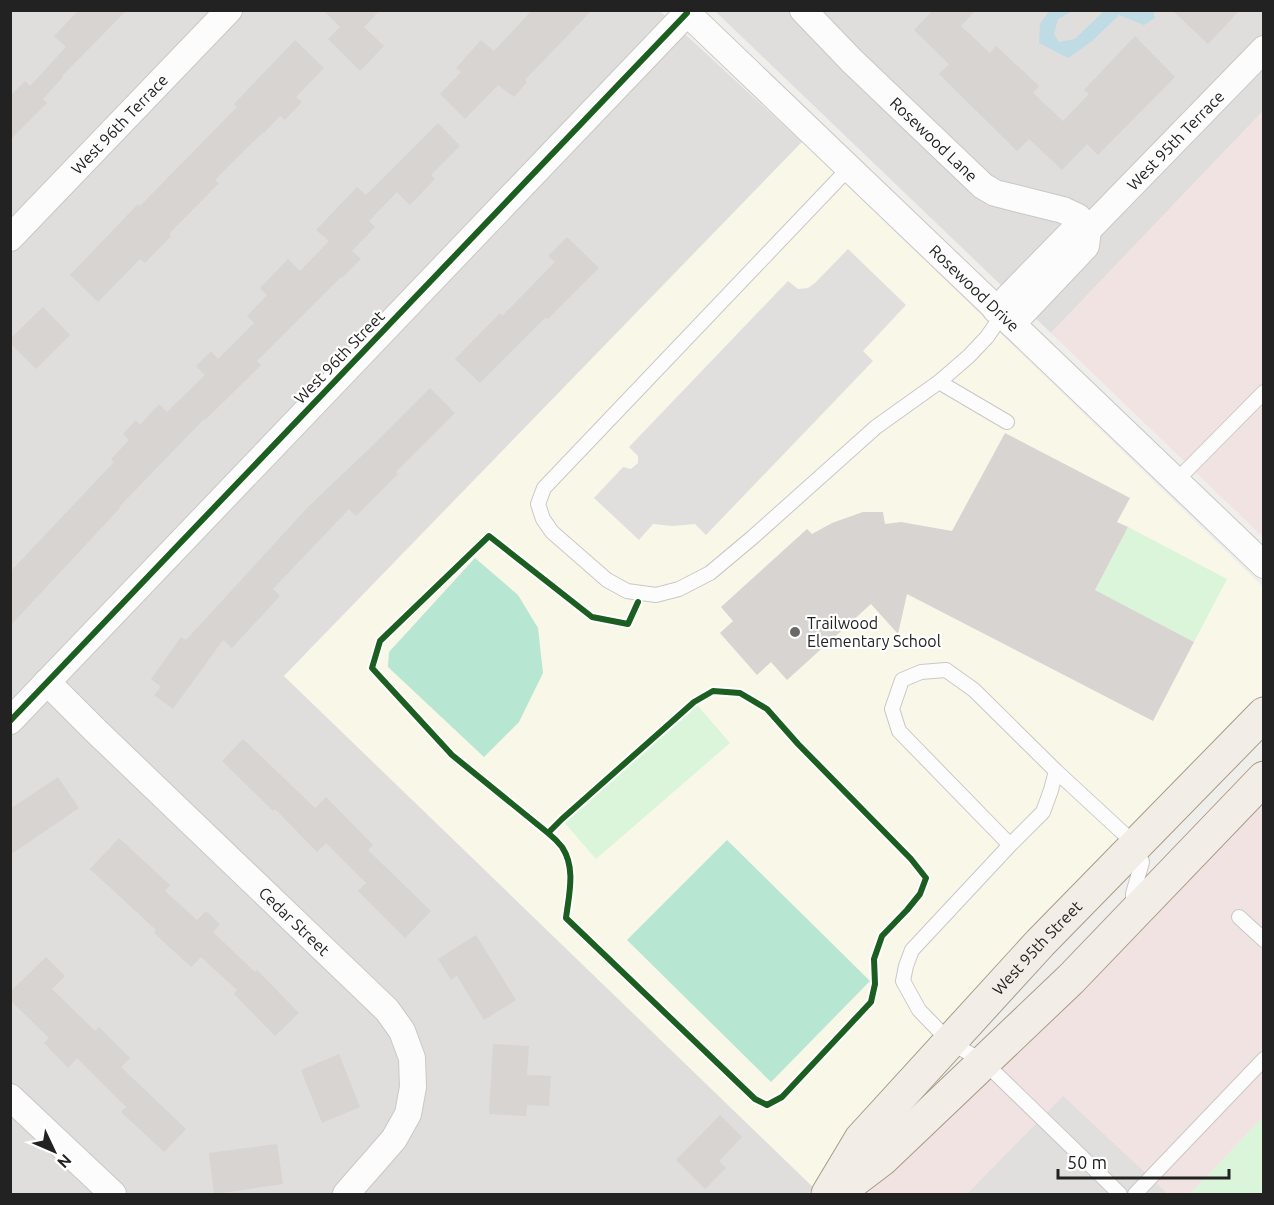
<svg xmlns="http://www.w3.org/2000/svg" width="1274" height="1205" font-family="Ubuntu,sans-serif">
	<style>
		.residential { fill: #dfdedc }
		.commercial { fill: #f1e3e1 }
		.education { fill: #f8f7e8 }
		.park { fill: #daf5da }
		.pitch { fill: #b7e6d2 }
		.parking { fill: #e0dfde }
		.water { fill: #bfdbe3 }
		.building { fill: #d7d4d2 }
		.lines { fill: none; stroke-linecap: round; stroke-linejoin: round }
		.service-casing { stroke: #c9c8c7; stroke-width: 16 }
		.minor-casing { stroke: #c9c8c7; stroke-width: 28 }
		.primary-casing { stroke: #a79c86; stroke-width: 35 }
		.service { stroke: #fdfcfc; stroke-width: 14 }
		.minor { stroke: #fdfcfc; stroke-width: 26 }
		.primary { stroke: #f3ede7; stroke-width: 33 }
		.cycleway-casing { stroke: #fff; stroke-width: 10 }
		.cycleway { stroke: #1b5e20; stroke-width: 6 }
		.poi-dot { fill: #6a6968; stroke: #fff; stroke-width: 2 }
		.labels { text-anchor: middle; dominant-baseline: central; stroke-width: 4.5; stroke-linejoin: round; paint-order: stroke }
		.street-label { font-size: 16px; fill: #222; stroke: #fff }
		.poi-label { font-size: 16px; fill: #222; stroke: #fff; text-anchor: start }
	</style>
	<rect width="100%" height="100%" fill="#f0eeeb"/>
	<path class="residential" d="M10,11H660L802,142L284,676L814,1188L807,1194H11Z
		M715,11H1263V111L1051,333Z"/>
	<path class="commercial" d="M1263,111V537L1051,333Z
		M1263,799V1117L1190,1194H865L915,1145L1021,1049Z"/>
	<path class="education" d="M802,142L1263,587V702L814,1188L284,676Z"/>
	<path class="park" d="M1128,527L1227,579L1194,642L1095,590Z
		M697,705L730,743L596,859L563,821Z
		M1263,1117V1194H1190Z"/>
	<path class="pitch" d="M475,558L518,595L538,628L543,673L519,722L484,757L388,667L389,652Z
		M727,840L870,981L771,1082L627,940Z"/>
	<path class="parking" d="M848,249L906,305L863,351L873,361L706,535L695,524L672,526L653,524L639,540L594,498L623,467L631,469L638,463V456L629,447L788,281L798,289L808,288L815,283Z
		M1063,1096L1168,1194H967Z"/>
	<path class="water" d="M1050,10L1073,11L1058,19L1054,34L1059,42L1075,39L1104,11H1153L1155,18L1144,25L1119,15L1092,41L1068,58L1039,43L1040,24Z"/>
	<path class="building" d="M79,10H127L62,76L63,77L43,99L47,103L10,140V96L25,81L30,86L66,47L54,36Z
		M323,10H380L364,27L384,46L360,71L328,39L340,27Z
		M532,10H592L525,80L527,82L514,97L498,85L465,119L440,94L461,72L456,68L481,40L494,51Z
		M933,10H976L961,26L990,53L996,46L1039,86L1033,93L1063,121L1089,94L1084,90L1135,36L1175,77L1098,155L1087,144L1062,170L1029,139L1017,151L939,74L949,64L914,30Z
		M1172,10H1240L1208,44Z
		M295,40L324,68L296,97L302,102L285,120L280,116L264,133L263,132L215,180L219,183L169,234L171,236L145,263L140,259L98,302L70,275L138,204L140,206L237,107L234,104Z
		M438,123L460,146L431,175L435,179L410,205L397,192L369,221L375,227L352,251L361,259L342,278L341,277L257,361L261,365L205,420L204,419L119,507L120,508L10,626V572L114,462L111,459L129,440L123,434L136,420L140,425L159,404L167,412L205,375L196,366L211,351L218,359L254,323L247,316L267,295L260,288L288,259L300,271L329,241L316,230L357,187L366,195Z
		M567,237L599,268L548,319L546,317L480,383L455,359L500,313L502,316L555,262L548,256Z
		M43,307L70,335L36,369L10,343V339Z
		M430,388L455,413L396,472L398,474L356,516L349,509L273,589L280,596L232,648L223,640L173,709L154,695L161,687L151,679L181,637L186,640L308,507L371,447Z
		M1005,433L1130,498L1117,522L1128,527L1095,590L1194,642L1153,721L907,594L898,634L871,604L787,680L771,662L757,675L720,633L733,621L721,607L807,529L812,534L832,523L863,512H883L885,524L901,522L952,531Z
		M243,739L315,808L326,797L373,845L368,850L431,911L405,938L358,891L366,883L326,843L317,852L275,809L273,811L222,761Z
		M58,777L79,808L10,855V809Z
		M119,838L170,885L165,891L197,920L206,911L220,924L213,932L255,972L257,970L299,1013L275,1036L234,994L237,990L201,957L191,967L154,933L156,930L90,869Z
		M476,935L516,1000L484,1020L457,976L451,980L438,959Z
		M46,957L65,976L52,989L95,1031L99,1027L130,1058L121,1067L186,1129L164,1152L121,1112L126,1107L77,1058L68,1068L44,1043L49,1038L10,1000V992Z
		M493,1044L529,1046L527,1075L551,1076L549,1106L527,1105L526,1116L489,1114Z
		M339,1054L360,1107L322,1123L301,1070Z
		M720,1115L742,1137L719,1161L726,1168L705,1189L676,1160Z
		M277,1144L283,1184L214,1194L209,1153Z"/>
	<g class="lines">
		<g class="service-casing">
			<path id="service" d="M849,168L544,488L538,504L543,519L552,532L607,580L627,591L656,595L679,589L710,573L753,537L876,427L939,382L969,356L987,337L1002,315
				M939,382L1007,422
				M1176,481L1264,392
				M1056,771L1051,790L1043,812L1010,845L912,950L906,966L903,981L919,1010L950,1042L984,1062L1120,1194
				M1010,845L899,731L892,709L902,680L921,672L946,670L974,690L1056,771L1136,845L1142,862L1133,894V907
				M1239,917L1264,940
				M1135,1194L1264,1059"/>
		</g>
		<g class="minor-casing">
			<g id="minor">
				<path id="s1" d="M684,10L1264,565"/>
				<path id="s2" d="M803,10L852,61L983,186L995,193L1063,210L1078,217L1088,230"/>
				<path id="s3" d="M10,238L229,10"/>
				<path id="s4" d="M996,310L1071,233L1088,230L1264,49"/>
				<path d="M1012,324L1086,246L1088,230"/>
				<path id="s5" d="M47,682L96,731L387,1010L402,1031L412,1058L413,1087L408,1114L394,1139L346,1194"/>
				<path d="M10,721L687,13"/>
				<path d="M10,1097L113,1194"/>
			</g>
		</g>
		<g class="primary-casing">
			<g id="primary">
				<path id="s6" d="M828,1194L861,1139L1040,943L1264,714"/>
				<path d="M836,1194L882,1159L1071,979L1264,778"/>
			</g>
		</g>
		<use href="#service" class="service"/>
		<use href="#minor" class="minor"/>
		<use href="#primary" class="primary"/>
		<g class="cycleway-casing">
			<path id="cycleway" d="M713,691L740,693L767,709L798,744L911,859L926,878L920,894L907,910L882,936L874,959L875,984L871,1002L782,1097L767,1105L755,1099L566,918C569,894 576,868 562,847C558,842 553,837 548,833L562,819L694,702Z
				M10,721L687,13
				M548,833L452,755L372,668L380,641L489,536L592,617L628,624L638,602"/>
		</g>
		<use href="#cycleway" class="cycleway"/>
	</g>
	<circle class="poi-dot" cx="795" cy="632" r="6"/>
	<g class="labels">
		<g class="street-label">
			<text stroke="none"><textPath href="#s3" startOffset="158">West 96th Terrace</textPath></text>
			<text stroke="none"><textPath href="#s2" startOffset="184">Rosewood Lane</textPath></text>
			<text stroke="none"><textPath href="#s4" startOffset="250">West 95th Terrace</textPath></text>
			<text stroke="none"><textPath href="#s1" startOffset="402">Rosewood Drive</textPath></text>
			<text transform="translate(339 357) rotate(-46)">West 96th Street</text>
			<text stroke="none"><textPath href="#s5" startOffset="344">Cedar Street</textPath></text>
			<text stroke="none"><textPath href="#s6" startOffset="324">West 95th Street</textPath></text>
		</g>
		<g class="poi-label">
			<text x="807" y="623">Trailwood<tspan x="807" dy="18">Elementary School</tspan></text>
		</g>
	</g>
	<rect width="1274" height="1205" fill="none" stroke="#222222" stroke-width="24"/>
	<g transform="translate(54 1151) rotate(134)" stroke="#ffffff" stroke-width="4.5" paint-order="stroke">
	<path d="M0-4.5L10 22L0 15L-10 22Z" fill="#222222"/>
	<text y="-9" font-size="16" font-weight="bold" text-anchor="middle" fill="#222222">N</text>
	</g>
	<path d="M1058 1169v9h171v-9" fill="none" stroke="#222222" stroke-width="3"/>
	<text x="1067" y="1169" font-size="18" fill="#222222" stroke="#ffffff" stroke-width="4.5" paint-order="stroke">50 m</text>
</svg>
